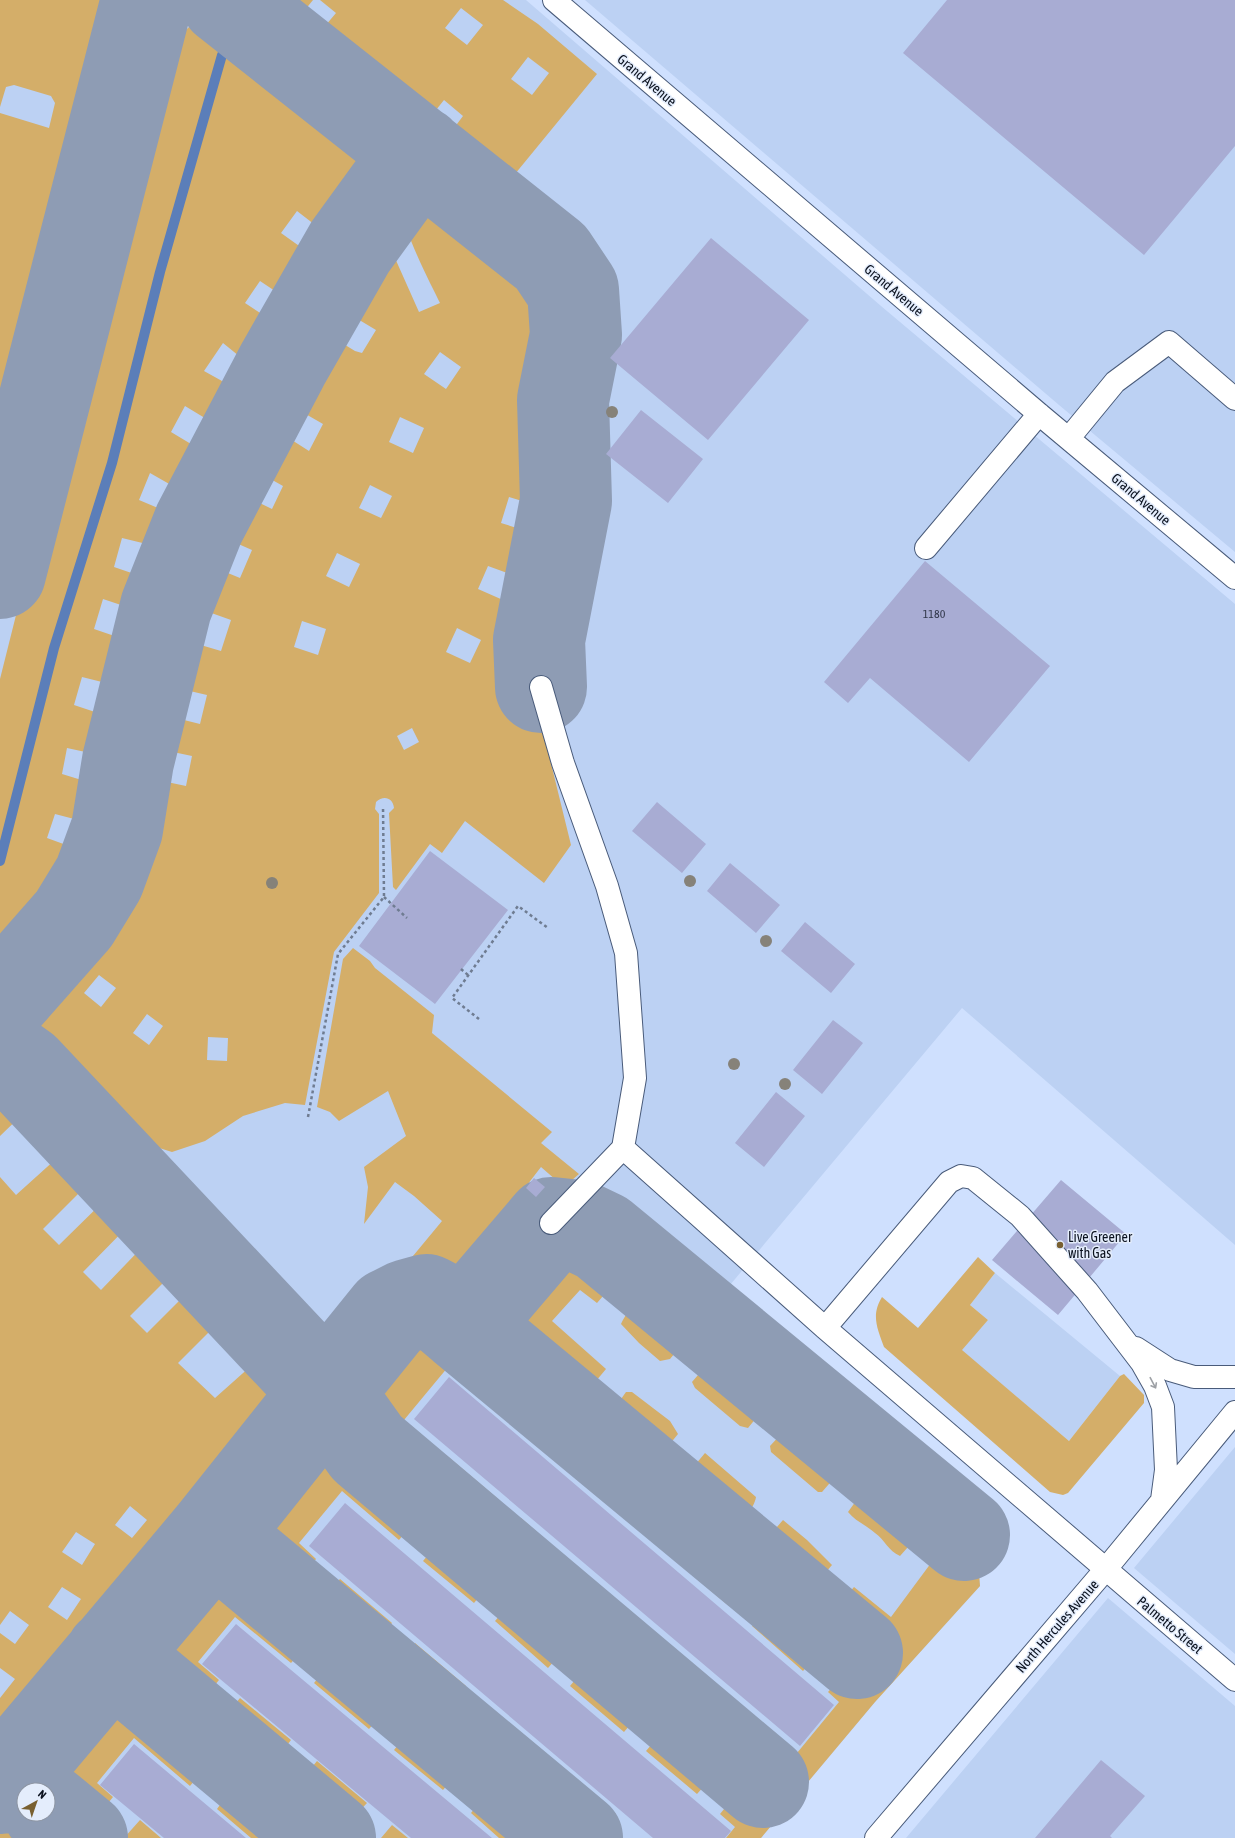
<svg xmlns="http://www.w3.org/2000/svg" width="1235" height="1838" font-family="'Asap Condensed',sans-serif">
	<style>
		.built { fill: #bcd1f3; fill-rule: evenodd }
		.green { fill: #d4ae69; fill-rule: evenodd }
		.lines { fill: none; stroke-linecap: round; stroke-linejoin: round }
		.stream { stroke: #5b7eb9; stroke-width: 10 }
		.taxiway { stroke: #8e9cb4; stroke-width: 92 }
		.building { fill: #a8acd3 }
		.minor-casing { stroke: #495b7a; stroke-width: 24 }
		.path { stroke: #6f7c91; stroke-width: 2.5; stroke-dasharray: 3 3; stroke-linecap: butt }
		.minor { stroke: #fff; stroke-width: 22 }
		.tree { fill: #868279 }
		.oneway { stroke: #9da0a5 }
		.poi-dot { fill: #796031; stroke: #e4edfc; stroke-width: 1.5 }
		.labels { text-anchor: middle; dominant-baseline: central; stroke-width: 3; stroke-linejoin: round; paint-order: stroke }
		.number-label { font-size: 12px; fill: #32384b }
		.street-label { font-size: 14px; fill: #0a111e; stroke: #e4edfc }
		.poi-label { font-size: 14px; fill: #0a111e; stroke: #e4edfc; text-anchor: start }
	</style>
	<rect width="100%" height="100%" fill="#cfe0fe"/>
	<path class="built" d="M0,0H526L881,306L1235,604V1245L962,1008L725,1291L973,1500L980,1586L875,1702L761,1838H0ZM24,1790H48V1814H24Z
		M585,0H1235V552L1059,405Z
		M995,1273L1120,1376L1069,1441L961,1350L988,1320L970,1305Z
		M1235,1447V1654L1134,1568Z
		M1108,1598L1235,1706V1838H906Z"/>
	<path class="green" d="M0,0H121L0,479V113L49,128L55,103L51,96L14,85L6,87L0,107Z
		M284,0H313L300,16L320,32L336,13L320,0H503L538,24L597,74L515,174L498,180L475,177L274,13ZM461,8L483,25L467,45L445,28ZM528,57L549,73L532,95L511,79ZM444,100L463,116L448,136L428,120Z
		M214,21L233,25L386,147V167L370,195L338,238H332L297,211L281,233L323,263L299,307L260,281L245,303L277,324L283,332L260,368L255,369L223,343L204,371L240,391L245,400L229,427L223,429L185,406L171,432L201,450L209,459L194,491L178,489L150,473L139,500L177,516L180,524L169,547L163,548L122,538L114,567L152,580C153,592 151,603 142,612L103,599L94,629L132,642C138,655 133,670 126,683L114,685L82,677L74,705L110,717L118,729L110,755L104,756L67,748L62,774L101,786L107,791L103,815L99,823L78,820L55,814L47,838L80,850L86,854C91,884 21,954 0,975V679L155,61L189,27Z
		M423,175L502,236L526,261L547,292L556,325L548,356L546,414L550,494L545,542L530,634L532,686L571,845L544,883L465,821L442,853L430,844L396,890L393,887L389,813L394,808C393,797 383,795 376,802L375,809L379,814V893L334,952L305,1105L285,1103L243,1116L205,1141L172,1152L137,1141L108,1126L14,1024L24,997L70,947L101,904L122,861L134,826L142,783L148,778L186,786L192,756L154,748L147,743L151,721L155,715H164L200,724L207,695L164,685C157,672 167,652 172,640L177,638L221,651L231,620L189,605C183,591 190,572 201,562L240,578L252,550L211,532L228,494L235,491L272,509L283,486L249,467L244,462L266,427L273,428L309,451L323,424L283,401L282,393L319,329L355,351L362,353L376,330L336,306L335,302L382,229L419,312L440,303C430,282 394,216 403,194C407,184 414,179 423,175ZM440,352L461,367L446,389L424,374ZM400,417L424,428L413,453L389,442ZM370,485L392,496L381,518L359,508ZM509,497L532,504L523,530L501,523ZM337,553L360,564L349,587L326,576ZM488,566L513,575L503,600L478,589ZM302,621L326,629L318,655L294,647ZM457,628L481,640L470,663L446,652ZM412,728L419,742L404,750L397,736ZM99,975L116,988L101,1007L84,993ZM147,1014L163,1026L149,1045L133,1033ZM208,1037L228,1038L227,1061L207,1060Z
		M353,948L370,961L375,968L434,1015L432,1033L552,1132L541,1143L579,1174L564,1187L541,1167L524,1189L536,1199L546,1187L556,1196L502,1258L426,1274L408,1262L442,1221L414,1196L395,1182L364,1224L368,1187L364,1167L406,1136L388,1091L339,1121L330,1112L317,1107L343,959Z
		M0,1082L30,1107L0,1136Z
		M67,1149L95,1177L43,1229L59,1245L111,1194L134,1220L83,1272L101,1290L151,1238L179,1267L130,1316L147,1333L195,1285L225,1316L178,1363L215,1398L261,1357L271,1372L272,1395L256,1443L228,1486L0,1758V1698L15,1679L0,1668V1633L15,1644L29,1625L10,1611L0,1625V1177L16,1195ZM130,1506L147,1520L132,1538L115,1525ZM76,1532L95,1544L82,1565L62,1552ZM62,1587L81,1599L67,1620L48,1607Z
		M597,1188L725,1291L973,1500L980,1586L875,1702L761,1838H726L735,1827L720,1814L742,1787L753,1796L770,1774L733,1741L730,1728L745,1710L797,1753L839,1702L828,1692L869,1646L832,1613L854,1587L891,1617L954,1532L963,1539L972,1526L893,1457L583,1205Z
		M590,1247L622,1274L597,1303L580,1290L552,1321L606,1369L581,1399L571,1397L496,1334L489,1323L488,1313L543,1249Z
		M978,1257L995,1273L970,1305L988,1320L962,1350L1069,1441L1120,1376L1124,1374L1144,1395V1403L1068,1493L1063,1495L1050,1492L884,1347C877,1328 871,1315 882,1297L918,1328Z
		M650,1294L689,1325L692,1332L670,1359L660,1361L639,1343L621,1324C626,1313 638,1297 650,1294Z
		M436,1321L517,1387L515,1402L505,1415L448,1367L404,1420L422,1435L404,1454H394L359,1412L355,1386L404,1325Z
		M722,1353L770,1393V1401L748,1428L740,1426L695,1388L692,1382L716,1354Z
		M626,1392H632L670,1421L678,1434L656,1461H649L606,1424L607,1419Z
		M554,1417L592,1450V1464L581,1479L528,1435L539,1421Z
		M802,1418L845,1454L848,1462L822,1492H818L771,1452L770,1446L795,1419Z
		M335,1435L374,1476L411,1507L414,1522L399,1540L342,1491L299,1543L316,1559L303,1577L289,1578L249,1544L246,1513L307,1438Z
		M705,1453L756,1497C754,1510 740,1522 729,1526L692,1496L686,1487L685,1477Z
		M446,1455L498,1499L481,1517H468L430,1487L428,1473Z
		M629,1479L668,1511L667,1527L654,1542L603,1498L616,1482Z
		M874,1482C885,1485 918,1509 922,1519C923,1522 923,1526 924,1529L900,1556C888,1551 885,1540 875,1533C866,1525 855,1521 848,1512L866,1487Z
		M521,1518L573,1564L558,1579L544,1581L505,1548V1537Z
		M783,1520L807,1540L832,1565L813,1587L802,1590L759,1553L764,1542Z
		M450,1538L490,1572L489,1585L474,1603L423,1561L439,1542Z
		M703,1542L744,1578L743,1590L729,1606L677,1562L689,1546Z
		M228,1562L308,1629L310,1642L291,1663L235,1617L198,1662L219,1680L203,1699L190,1701L146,1661L145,1634L201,1565Z
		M340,1579L392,1623L379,1639L366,1640L328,1610L326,1595Z
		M595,1582L647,1625L633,1642L617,1643L583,1612L581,1599Z
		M524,1601L566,1637L563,1651L548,1668L495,1621L509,1605Z
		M779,1607L820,1641L817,1655L803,1671L752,1626L767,1608Z
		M415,1643L466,1686L452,1703H438L402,1673L401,1659Z
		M671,1645L722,1690L707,1707H693L657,1676V1662Z
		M342,1658L391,1701L386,1710L369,1729L314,1683L333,1660Z
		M602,1666L638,1698L640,1713L624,1732L570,1686L585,1668Z
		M129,1687L183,1732L170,1748L178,1755L191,1740L209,1755L208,1764L190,1786L134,1738L97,1783L113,1797L95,1819L87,1821L44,1785L42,1756L98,1690Z
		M240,1698L291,1740L275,1761L260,1760L224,1730L223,1719Z
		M489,1706L542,1750L530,1765L515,1767L477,1734L479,1718Z
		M420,1726L457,1757L461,1769L443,1790L394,1750L411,1729Z
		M675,1729L711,1760L714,1775L697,1794L646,1751L663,1731Z
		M317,1761L367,1803L349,1822L335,1825L301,1795L300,1782Z
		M566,1771L616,1814L604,1828L590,1830L552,1798V1787Z
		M242,1783L284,1820L278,1832L273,1838H251L217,1809L233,1787Z
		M499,1791L540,1826L539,1834L537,1838H499L471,1813L487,1793Z
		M16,1801L24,1807V1814H32L61,1838H0V1807L4,1802Z
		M140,1820L161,1838H124Z
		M392,1825L408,1838H381Z"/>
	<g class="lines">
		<path class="stream" d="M0,861L54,648L112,463L160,272L222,55"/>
		<path class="taxiway" d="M226,0L551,257L573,290L576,335L563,400L566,501L539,640L541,687
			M0,573L147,0
			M0,1003L74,919L99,878L117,829L128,761L166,607L199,524L283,364L350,247L419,152
			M0,1053L24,1070L327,1392L213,1535L0,1788
			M463,1326L857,1653
			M213,1535L577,1838
			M111,1655L330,1838
			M763,1782L367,1448L327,1392L390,1314L408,1305L426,1300L443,1309L463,1326L551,1223L579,1226L602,1237L964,1535
			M48,1810L82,1838"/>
	</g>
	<path class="building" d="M947,0H1235V146L1144,255L903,53Z
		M711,238L809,320L708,440L610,358Z
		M641,410L703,459L668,503L606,454Z
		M925,561L1050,666L969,762L870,678L848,703L824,682Z
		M657,802L706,844L682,873L632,831Z
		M430,851L508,910L435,1004L359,946Z
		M730,863L780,905L756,933L707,891Z
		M805,922L855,964L831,993L781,951Z
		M833,1020L863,1043L822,1094L793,1070Z
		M776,1092L805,1116L764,1167L735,1143Z
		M534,1178L545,1187L536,1197L526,1188Z
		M1061,1180L1126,1234L1058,1315L992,1260Z
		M449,1377L834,1705L800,1746L414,1419Z
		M345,1503L731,1831L725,1838H653L309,1546Z
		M236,1624L492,1838H411L202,1664Z
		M134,1744L246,1838H164L100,1785Z
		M1101,1760L1145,1796L1110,1836L1112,1838H1035Z"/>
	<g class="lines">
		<g class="minor-casing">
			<path id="minor" d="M554,0L1039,414L1235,578
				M1069,438L1115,382L1169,342L1235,399
				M926,548L1039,414
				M541,687L563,763L607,886L626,953L635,1078L623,1148L825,1328L1235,1680
				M551,1223L623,1148
				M825,1328L949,1182L961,1176L973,1178L1020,1216L1087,1291L1142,1363L1155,1386L1163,1407L1166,1470L1162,1500
				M1136,1348L1170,1370L1194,1377H1235
				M876,1838L1105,1570L1235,1412"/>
		</g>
		<path class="path" d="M384,897L407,918
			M461,969L468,975
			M479,1019L452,998L518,906L548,928
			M308,1117L338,954L384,897L383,806"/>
		<use href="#minor" class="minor"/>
	</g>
	<g class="tree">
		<circle cx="612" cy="412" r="6"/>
		<circle cx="690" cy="881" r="6"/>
		<circle cx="272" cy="883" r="6"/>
		<circle cx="766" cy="941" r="6"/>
		<circle cx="734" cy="1064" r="6"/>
		<circle cx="785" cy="1084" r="6"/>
	</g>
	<defs><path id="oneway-shaft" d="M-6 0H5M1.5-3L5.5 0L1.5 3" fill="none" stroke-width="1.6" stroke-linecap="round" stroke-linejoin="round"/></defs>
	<use class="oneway" href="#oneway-shaft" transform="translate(1153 1383) rotate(62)"/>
	<circle class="poi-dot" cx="1060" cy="1245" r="4"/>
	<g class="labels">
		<g class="number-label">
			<text x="934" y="614">1180</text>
		</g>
		<g class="street-label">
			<text transform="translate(647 80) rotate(40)">Grand Avenue</text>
			<text transform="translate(894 290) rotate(40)">Grand Avenue</text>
			<text transform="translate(1141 499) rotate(40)">Grand Avenue</text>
			<text transform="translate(1170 1625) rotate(40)">Palmetto Street</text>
			<text transform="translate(1057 1626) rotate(-49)">North Hercules Avenue</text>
		</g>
		<g class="poi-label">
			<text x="1068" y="1237">Live Greener<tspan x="1068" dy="16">with Gas</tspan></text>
		</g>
	</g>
	<g transform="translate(36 1802) rotate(40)"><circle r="19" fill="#e4edfc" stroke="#8d95a3"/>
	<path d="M0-3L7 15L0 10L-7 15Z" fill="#796031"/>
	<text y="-6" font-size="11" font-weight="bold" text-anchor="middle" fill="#0a111e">N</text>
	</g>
</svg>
